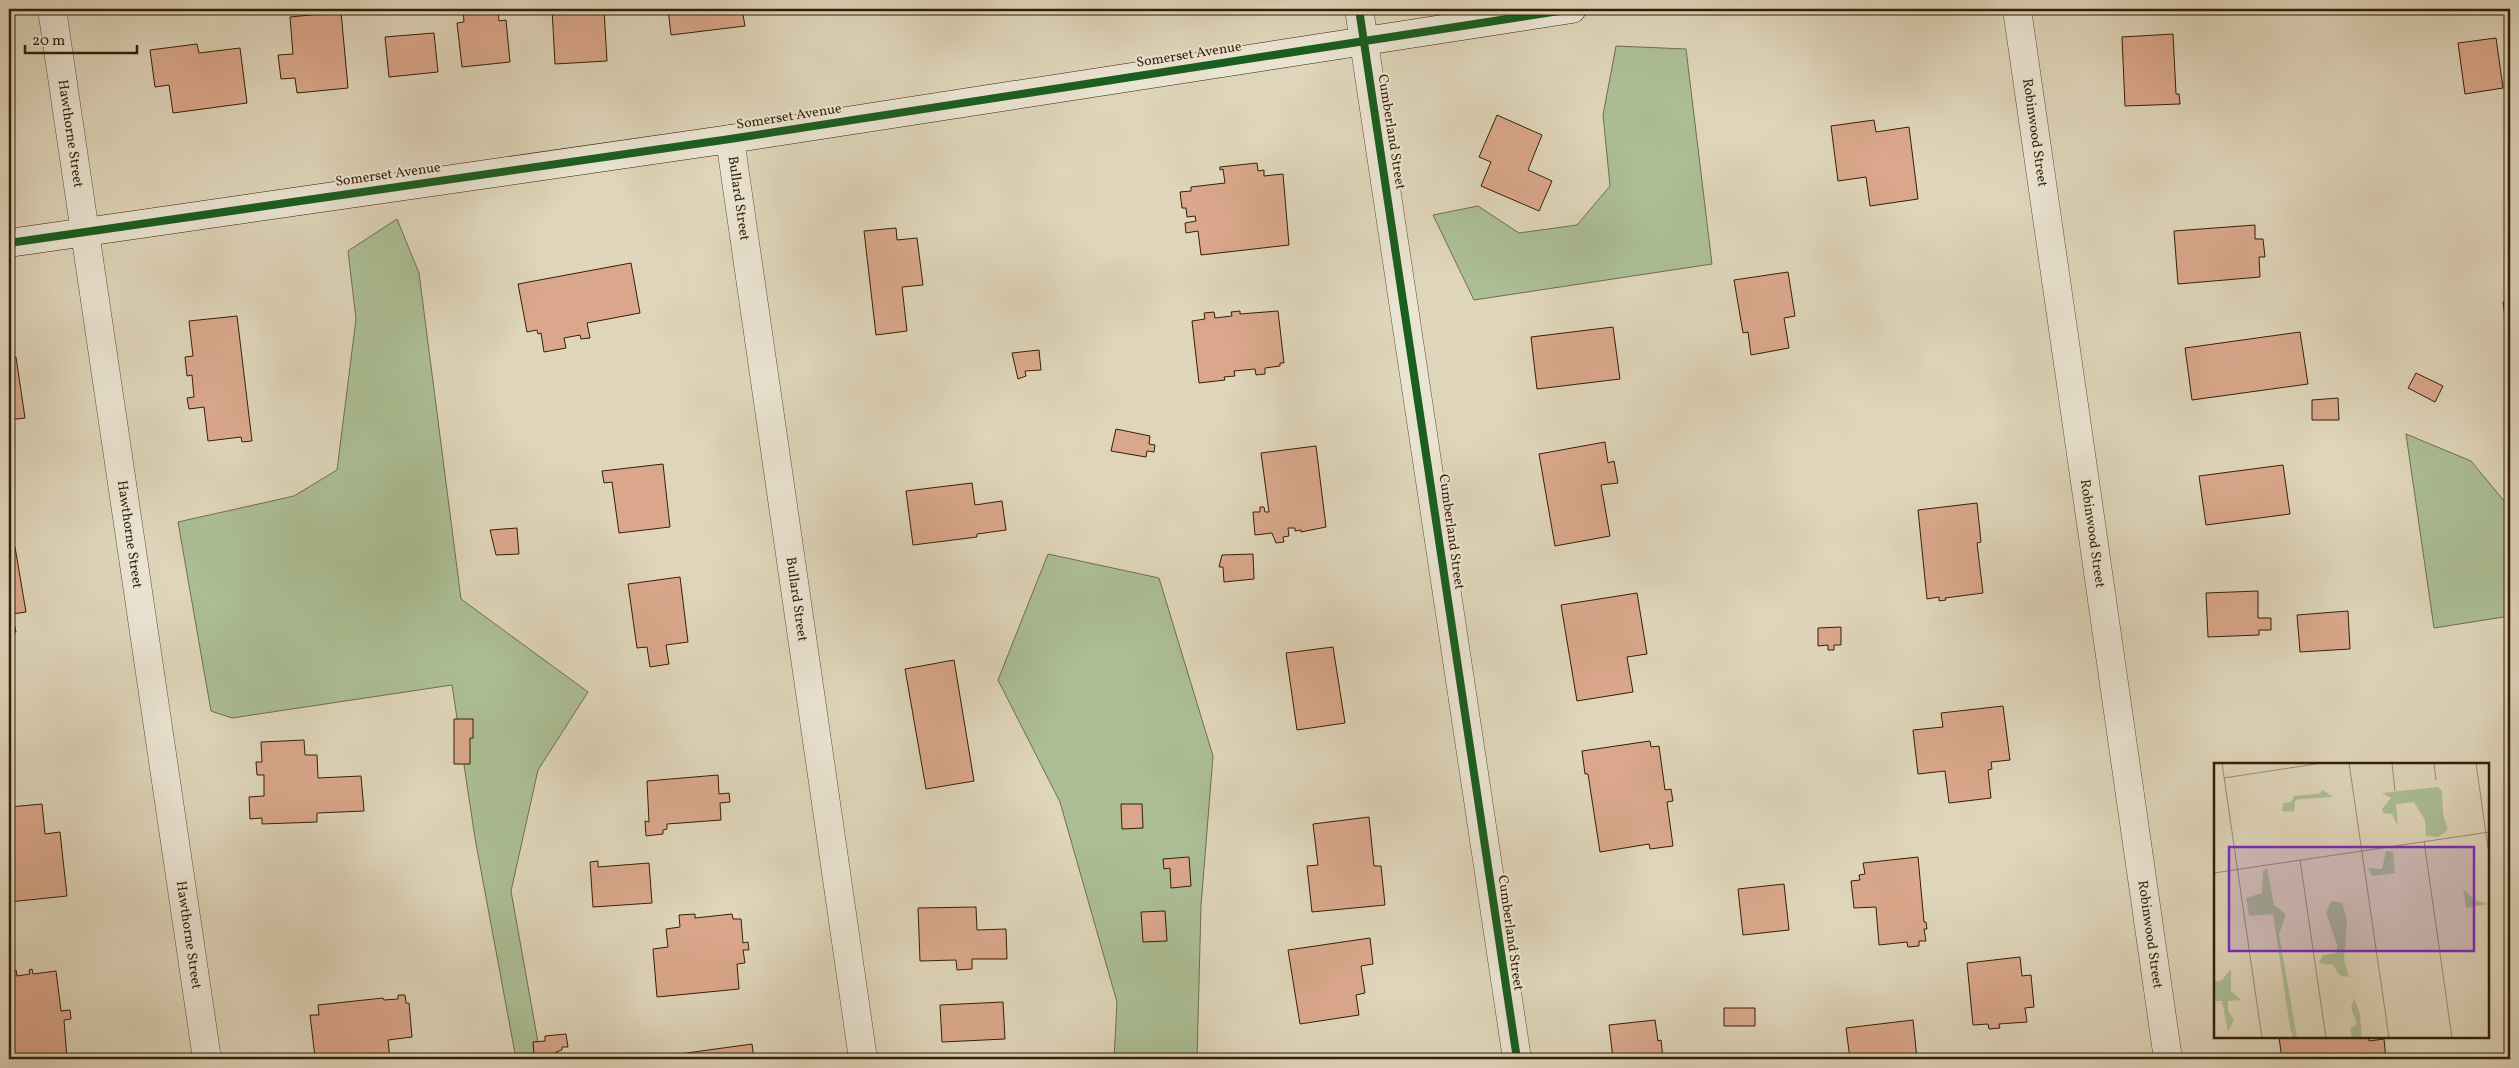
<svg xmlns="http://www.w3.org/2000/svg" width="2519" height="1068" font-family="Vollkorn,serif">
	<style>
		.green { fill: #acbe94; stroke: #706e4c }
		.building { fill: #daa78c; stroke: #351f04 }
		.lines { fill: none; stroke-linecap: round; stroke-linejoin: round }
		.street-casing { stroke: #604c32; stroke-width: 29 }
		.secondary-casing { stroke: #351f04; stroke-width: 29 }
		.street { stroke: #eae4d2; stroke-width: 28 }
		.secondary { stroke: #eae4d2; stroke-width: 28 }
		.cycleway-casing { stroke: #eae4d2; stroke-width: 11 }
		.cycleway { stroke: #1b5e20; stroke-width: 8 }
		.labels { text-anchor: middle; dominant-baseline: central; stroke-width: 4; stroke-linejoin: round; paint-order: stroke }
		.street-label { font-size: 14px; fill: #351f04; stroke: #eae4d2 }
		.inset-road { fill: none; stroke: #9b8c71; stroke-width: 1 }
		.view { fill: #7b2cbf; fill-opacity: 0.15; stroke: #7b2cbf; stroke-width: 2.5 }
		.inset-edge { fill: none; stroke: #351f04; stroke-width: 2.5 }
	</style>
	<rect width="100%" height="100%" fill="#dfd5ba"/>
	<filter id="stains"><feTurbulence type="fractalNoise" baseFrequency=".004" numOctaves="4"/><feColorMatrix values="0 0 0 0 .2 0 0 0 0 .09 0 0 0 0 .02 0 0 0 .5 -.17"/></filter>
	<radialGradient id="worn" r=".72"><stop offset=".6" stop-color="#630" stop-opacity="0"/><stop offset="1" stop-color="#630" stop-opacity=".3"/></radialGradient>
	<path class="green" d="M1616,46L1686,49L1712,264L1474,300L1433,215L1478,206L1519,233L1577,225L1610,186L1603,115Z
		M397,219L419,273L461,599L588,692L538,770L511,891L541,1059H516L475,838L452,685L232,718L211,711L178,522L294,496L337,470L356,319L348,251Z
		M2406,434L2471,461L2510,508V616L2434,628Z
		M1048,554L1159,578L1213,756L1201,906L1197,1059H1114L1117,1002L1060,802L998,680Z"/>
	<path class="building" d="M463,9H498L499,21L506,20L510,62L462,67L457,23L464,22Z
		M552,9H604L607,61L555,64Z
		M668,9H742L745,26L671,35Z
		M341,12L348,88L297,93L295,78L281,79L278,55L293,54L290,17Z
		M434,33L438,72L389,77L385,37Z
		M2173,34L2176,94H2179L2180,104L2125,106L2122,37Z
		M2496,38L2503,88L2465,94L2458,43Z
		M197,44L199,53L240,48L247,103L173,113L169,85L155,87L150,50Z
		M1497,115L1542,135L1528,170L1552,181L1539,211L1481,186L1491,162L1479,157Z
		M1874,120L1876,132L1909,127L1918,199L1870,206L1866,177L1838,181L1831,126Z
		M1257,163L1258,171L1264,170V176L1283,174L1289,245L1201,255L1198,231L1186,233L1185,223L1196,221L1195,216L1187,217L1186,208H1182L1180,192L1191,191V187L1225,183L1223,169L1220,170V167Z
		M2255,225V239H2263L2265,257H2259L2260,277L2178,284L2174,231Z
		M896,228L897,240L917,238L923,285L902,287L907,331L876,335L864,231Z
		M631,263L640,313L587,323L590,338L581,339L580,335L564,338L566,348L544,352L541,333L538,334L537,330L527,332L518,284Z
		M1788,272L1795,316L1784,318L1789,348L1751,355L1748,332L1743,333L1734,280Z
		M2510,301V359L2503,302Z
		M1240,311V314L1278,311L1284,363H1280V366L1265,368V374L1256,375L1255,369L1234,371L1235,376L1224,377L1225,380L1199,383L1192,321L1205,319L1204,313L1214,312L1215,318L1232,316L1231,312Z
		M237,316L252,441L242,442L241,437L208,441L204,407L189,409L187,398L194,397L192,375L187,376L185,357L193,356L189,321Z
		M1613,327L1620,379L1537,389L1531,337Z
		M2300,332L2308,384L2192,400L2185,348Z
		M1039,350L1041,370L1025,371L1026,376L1018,379L1012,353Z
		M16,357L25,418L9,420V358Z
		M2416,373L2443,386L2435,402L2408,388Z
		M2338,398L2339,420H2312V400Z
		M1116,429L1150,436L1149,444L1155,445L1154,452L1147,451L1146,457L1111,451Z
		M1605,442L1608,463L1614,461L1618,483L1601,485L1610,536L1555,546L1539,454Z
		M1316,446L1326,527L1301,532V530L1295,531V528H1288L1289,536L1283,537L1284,542L1276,543L1272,533L1255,535L1253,512H1260V507H1264L1265,512H1269L1261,453Z
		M663,464L670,527L619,533L612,482L604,483L602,471Z
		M2283,465L2290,514L2206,525L2199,476Z
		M972,483L975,505L1002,501L1006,530L977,534V537L913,545L906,491Z
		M1977,503L1981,542L1977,543L1983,593L1945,598L1946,600L1939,601V597L1927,599L1918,510Z
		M517,528L519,554L496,555L490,530Z
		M15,547L26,612L12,614L16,632L9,633V548Z
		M1253,554L1254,579L1224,582L1223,567H1219L1222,555Z
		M680,577L688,642L666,645L669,664L650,667L647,647L637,648L628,584Z
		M2258,591V618H2271V630H2259V635L2208,637L2206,593Z
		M1637,593L1647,654L1627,657L1633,692L1577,701L1561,605Z
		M2348,611L2350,649L2300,652L2297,615Z
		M1841,627V645H1834V650H1828V645L1818,646V628Z
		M1333,647L1345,723L1297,730L1286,653Z
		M954,660L974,781L926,789L905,669Z
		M2003,706L2010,760L1991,762L1992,769L1988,770L1991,798L1949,803L1945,771L1918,774L1913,730L1943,727L1941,713Z
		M454,719H473V738H470V764H454Z
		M304,740L305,755H317L318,778L361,776L364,811L317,813V822L262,824V818L250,819L249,797L264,796V775H257L256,762H262L261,742Z
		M1650,741L1651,747L1659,746L1665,790L1671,789L1673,801L1667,802L1673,846L1650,849L1649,844L1600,852L1588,774H1585L1582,751Z
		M718,775L719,794L729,793L730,802L720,803L721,820L667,824V829L663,830V834L646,836L645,821L649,822L647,781Z
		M42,804L45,834L60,832L67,896L9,902V807Z
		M1121,804H1142L1143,828L1122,829Z
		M1369,817L1374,866H1381L1385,905L1312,912L1307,866L1318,865L1313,824Z
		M1189,857L1191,886L1171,888L1170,868L1164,869L1163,859Z
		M1918,857L1924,922H1926L1927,929H1924L1926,941H1919V946L1908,947L1907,942L1879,945L1876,907L1854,908L1851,881L1860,880L1859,875L1865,874L1863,863Z
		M598,861V867L649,863L652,903L593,907L590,862Z
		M1784,884L1789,930L1743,935L1738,889Z
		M976,907L977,930L1006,929L1007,959H972V969L957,970L956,960L920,961L918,908Z
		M1165,911L1167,941L1143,942L1141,912Z
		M695,914V918L732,914L733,919H741L743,943L748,942L749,950H743L745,963L737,964L739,989L657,997L653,949L668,947L666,929L680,927L679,915Z
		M1370,938L1373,964L1361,966L1365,993L1356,995L1359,1015L1300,1024L1288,950Z
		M2020,957L2022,976L2031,975L2034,1007L2025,1008L2027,1022L1999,1024L2000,1028L1989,1029L1988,1024L1973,1025L1967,963Z
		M32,969L33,974L56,971L61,1011L70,1010L71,1019L64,1020L67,1059H12L9,1034V971L16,970L17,976L30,974L29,970Z
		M398,995H405L406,1003H409L412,1037L388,1040L390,1059H306V1057H315L310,1015H319L318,1005L383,998L384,1000L398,999Z
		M1003,1002L1005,1039L942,1042L940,1005Z
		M1724,1008H1755V1026H1724Z
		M1655,1020L1658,1041L1661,1040L1663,1059H1613L1609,1025Z
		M1913,1020L1917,1059H1850L1846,1028Z
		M566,1034L568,1047H562V1050L556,1052V1055L534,1057L533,1042L545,1041V1036Z
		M2279,1037H2368L2369,1041L2384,1039L2386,1059H2282Z
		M752,1044L754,1059H673L672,1055Z"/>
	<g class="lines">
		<g class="street-casing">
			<g id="street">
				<path id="s1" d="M52,9L207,1059"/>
				<path d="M1359,9L1517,1059"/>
				<path id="s2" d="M2017,9L2168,1059"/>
				<path id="s3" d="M730,139L863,1059"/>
			</g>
		</g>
		<g class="secondary-casing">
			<path id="secondary" d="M9,243L730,139L1572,9"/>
		</g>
		<use href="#street" class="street"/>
		<use href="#secondary" class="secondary"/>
		<g class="cycleway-casing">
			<path id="cycleway" d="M1359,9L1517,1059
				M9,243L730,139L1572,9"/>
		</g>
		<use href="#cycleway" class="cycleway"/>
	</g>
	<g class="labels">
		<g class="street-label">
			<text transform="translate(1189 55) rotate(-9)">Somerset Avenue</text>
			<text transform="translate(789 117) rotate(-9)">Somerset Avenue</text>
			<text transform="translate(1391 132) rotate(81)">Cumberland Street</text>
			<text stroke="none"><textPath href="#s1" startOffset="126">Hawthorne Street</textPath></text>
			<text stroke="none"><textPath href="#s2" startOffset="125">Robinwood Street</textPath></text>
			<text transform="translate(388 175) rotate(-8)">Somerset Avenue</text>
			<text stroke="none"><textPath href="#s3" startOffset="60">Bullard Street</textPath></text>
			<text transform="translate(1451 532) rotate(82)">Cumberland Street</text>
			<text stroke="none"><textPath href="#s1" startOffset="531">Hawthorne Street</textPath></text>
			<text stroke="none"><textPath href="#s2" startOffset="530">Robinwood Street</textPath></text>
			<text stroke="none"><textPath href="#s3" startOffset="465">Bullard Street</textPath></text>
			<text transform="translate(1510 933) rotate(82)">Cumberland Street</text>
			<text stroke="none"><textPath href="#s1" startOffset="936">Hawthorne Street</textPath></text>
			<text stroke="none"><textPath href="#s2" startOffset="935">Robinwood Street</textPath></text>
		</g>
	</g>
	<g transform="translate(2214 763)">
		<rect width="275" height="275" fill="#dfd5ba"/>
		<path d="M224,24L228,28L229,51L234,67L224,74L212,73L211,57L200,39L182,41L184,64L178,51L169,50L168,46L177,35L168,30ZM109,27L119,34L86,36L81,38L80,49L68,48L69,40L77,39L80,33L104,31ZM172,88L179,89L181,110L158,113L154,105L168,106ZM53,105L60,142L72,151L65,171L83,275H79L76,264L59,151L35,153L32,135L48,130L49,108ZM249,126L261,137L275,141L252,145ZM117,138L128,140L133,157L130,197L135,214L125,212L119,202L105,200L109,192L123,190V181L112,150ZM17,206V228L27,237L14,238V247L20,257L14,269L8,238H0V219L8,217ZM140,235L146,251L148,275H138L136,266L143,261L137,245Z" fill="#acbe94"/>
		<path class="inset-road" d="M8,0L48,275M135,0L175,275M178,0L181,28M220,0L222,17M262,0L275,92M10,15L108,0M210,78L238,275M86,97L112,275M0,110L275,69"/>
		<path class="view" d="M15,84H260V188H15Z"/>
		<rect width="275" height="275" class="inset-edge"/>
	</g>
	<rect width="2519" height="1068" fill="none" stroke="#dfd5ba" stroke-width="30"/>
	<rect x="10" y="10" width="2499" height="1048" fill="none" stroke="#351f04" stroke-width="2.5"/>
	<rect x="15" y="15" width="2489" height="1038" fill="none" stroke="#351f04"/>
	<path d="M25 45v8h112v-8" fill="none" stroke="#351f04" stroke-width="2.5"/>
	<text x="32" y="45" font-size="15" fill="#351f04" stroke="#eae4d2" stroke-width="4" paint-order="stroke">20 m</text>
	<rect width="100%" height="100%" filter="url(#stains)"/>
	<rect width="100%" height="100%" fill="url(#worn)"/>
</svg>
